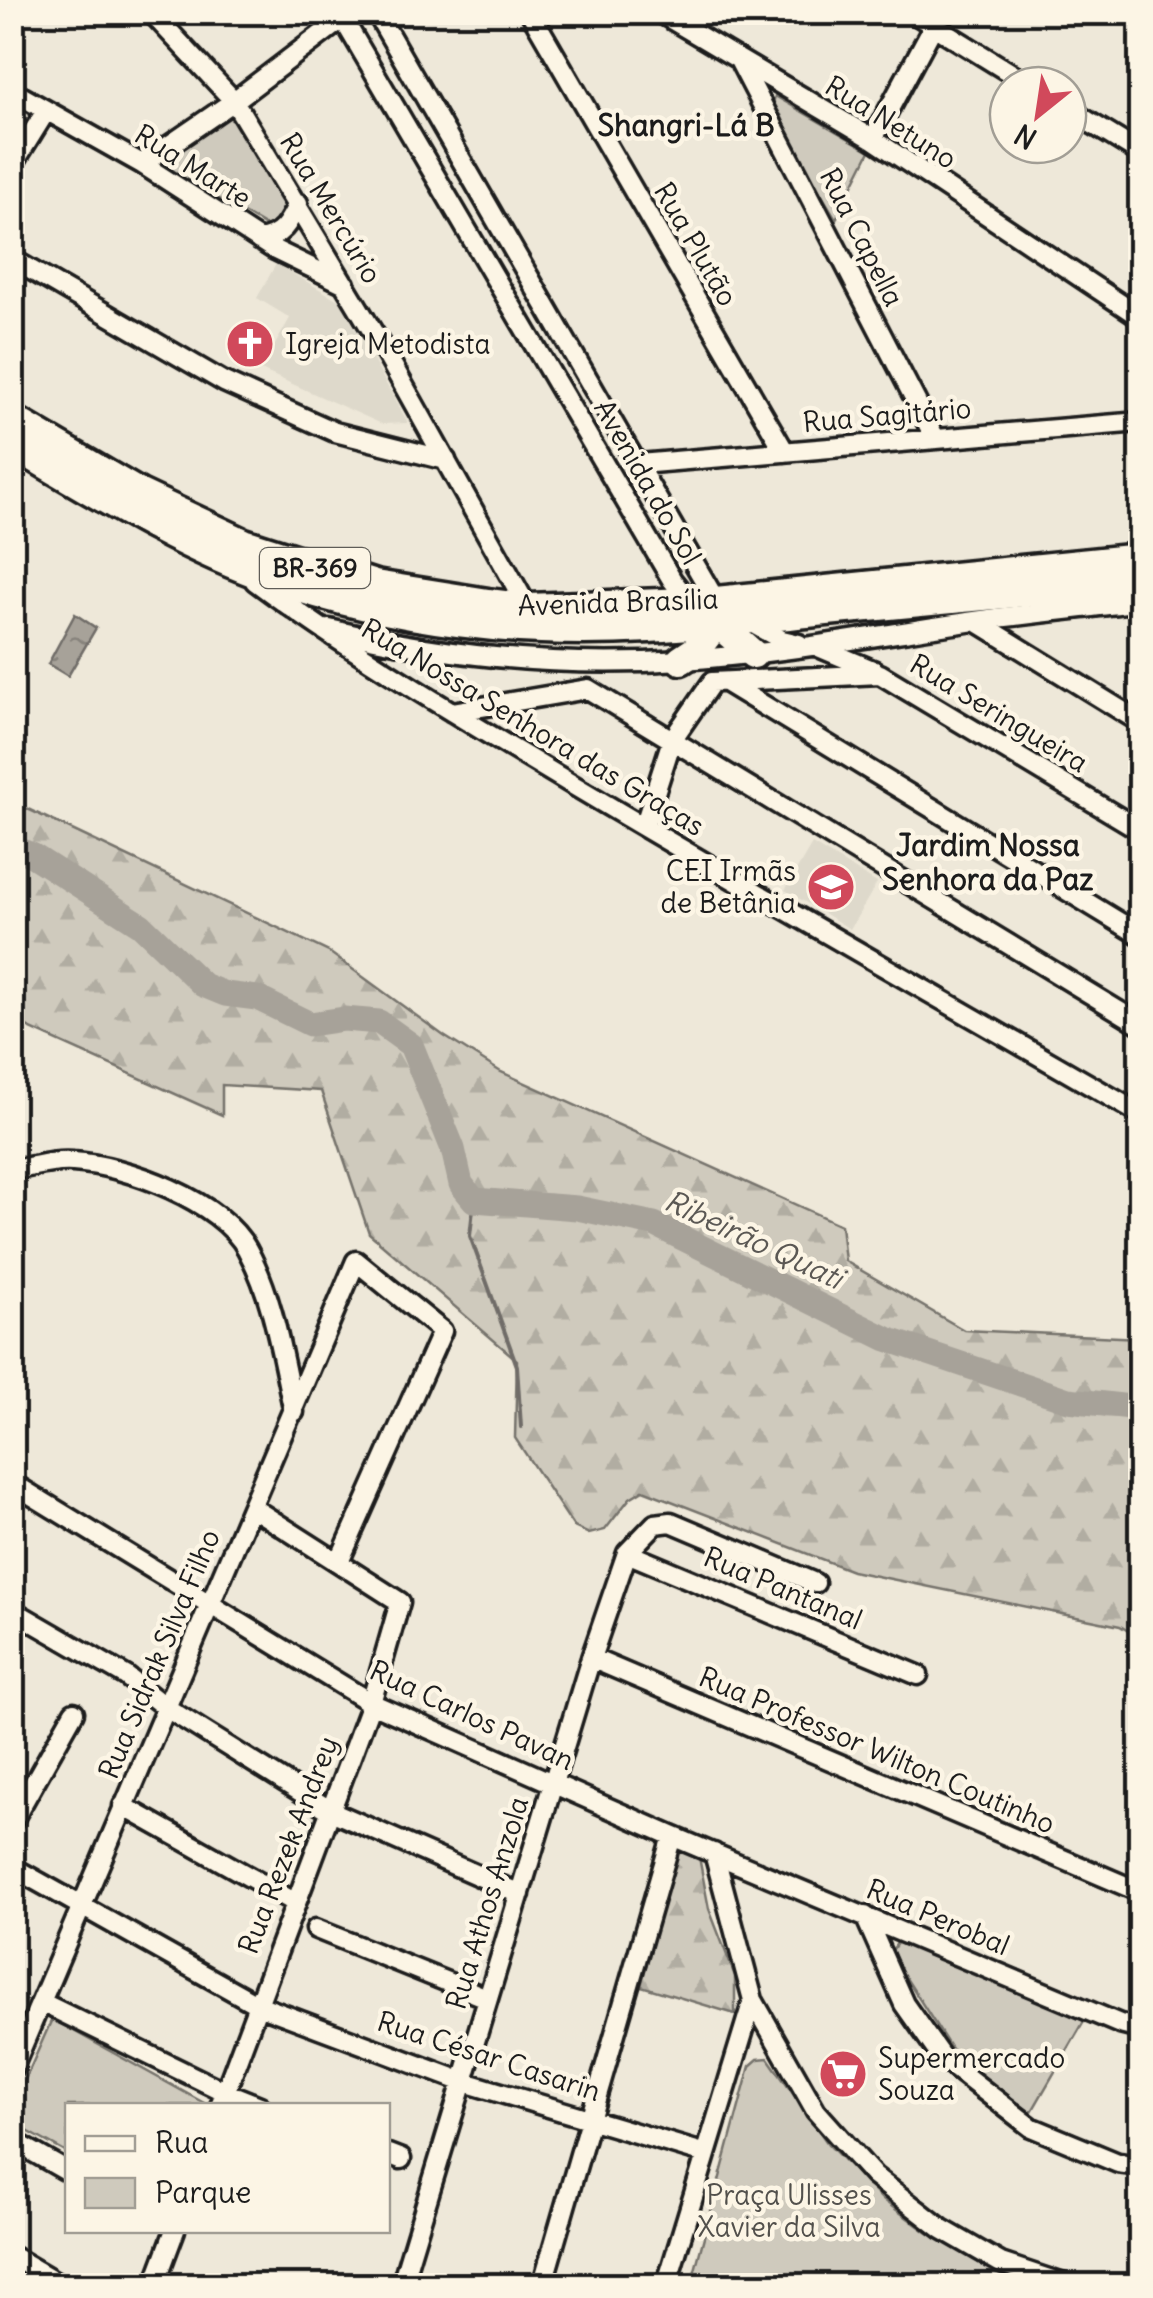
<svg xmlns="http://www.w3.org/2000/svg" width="1153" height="2298" font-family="Delius,sans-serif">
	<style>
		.built { fill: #ded9cb }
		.forest { fill: url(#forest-firs); stroke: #76736c; stroke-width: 2.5 }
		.park { fill: #cfcabd; stroke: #76736c; stroke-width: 2.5 }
		.water { fill: url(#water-ripples); stroke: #6f6c67; stroke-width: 2.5 }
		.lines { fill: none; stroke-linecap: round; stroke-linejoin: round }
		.stream { stroke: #6f6c67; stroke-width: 4 }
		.river { stroke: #a7a299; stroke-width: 25 }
		.minor-casing { stroke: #1c1c1c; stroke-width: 25 }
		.highway-casing { stroke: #1c1c1c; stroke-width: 35 }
		.minor { stroke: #fcf5e5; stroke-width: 18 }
		.highway { stroke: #fcf5e5; stroke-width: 28 }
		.labels { text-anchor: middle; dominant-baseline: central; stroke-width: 9; stroke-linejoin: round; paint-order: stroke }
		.shield { fill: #fcf5e5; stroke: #5f5d58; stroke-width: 2.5 }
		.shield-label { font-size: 25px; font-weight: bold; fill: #1c1c1c }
		.street-label { font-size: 28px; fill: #1c1c1c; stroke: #fcf5e5 }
		.poi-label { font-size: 28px; fill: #1c1c1c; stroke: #fcf5e5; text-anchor: start }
		.park-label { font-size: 28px; fill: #52504c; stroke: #fcf5e5 }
		.neighbourhood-label { font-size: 30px; font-weight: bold; fill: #1c1c1c; stroke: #fcf5e5 }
		.water-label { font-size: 30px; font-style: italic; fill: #5b5854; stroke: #fcf5e5 }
	</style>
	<defs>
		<pattern id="forest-firs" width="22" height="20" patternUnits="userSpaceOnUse" patternTransform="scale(2.5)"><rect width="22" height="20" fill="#cfcabd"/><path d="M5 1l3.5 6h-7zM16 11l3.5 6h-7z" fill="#b1ada2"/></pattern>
		<pattern id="water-ripples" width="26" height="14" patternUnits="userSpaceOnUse" patternTransform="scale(2.5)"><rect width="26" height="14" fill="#a7a299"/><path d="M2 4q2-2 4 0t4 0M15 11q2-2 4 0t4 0" fill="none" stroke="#87837c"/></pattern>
	</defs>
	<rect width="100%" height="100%" fill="#eee8d9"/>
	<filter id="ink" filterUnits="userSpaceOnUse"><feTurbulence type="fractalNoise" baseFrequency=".01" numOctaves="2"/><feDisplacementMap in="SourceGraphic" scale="20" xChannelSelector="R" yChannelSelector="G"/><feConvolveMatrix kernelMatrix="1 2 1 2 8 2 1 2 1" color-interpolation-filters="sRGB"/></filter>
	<g filter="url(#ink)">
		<path class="built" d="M276,264L340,301L408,423L382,424L261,370L290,318L257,298Z
			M812,844L877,883L850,929L785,890Z"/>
		<path class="forest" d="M13,802L329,952L444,1036L501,1072L841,1225L845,1261L964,1330L1140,1338V1638L1120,1626L852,1571L643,1490L630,1498L605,1530L589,1534L574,1527L515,1438L517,1360L369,1233L321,1091L222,1085V1115L13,1021Z
			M677,1848L699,1857L709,1909L735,1976V2014L641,1986Z"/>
		<path class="park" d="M775,96L870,151L836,219L796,152L781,115L772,107Z
			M230,110L287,200L288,209L279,227L271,229L161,165Z
			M900,1939L1086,2018L1031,2113L955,2055L890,1953Z
			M52,2019L204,2103L203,2105L68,2106L67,2153L13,2123V2107Z
			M768,2058L828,2144L883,2200L928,2233L1017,2285H691L750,2066L758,2059Z"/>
		<path class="water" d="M75,614L96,628L68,676L48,664Z"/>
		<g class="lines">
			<path class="stream" d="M474,1200L470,1236L517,1366L521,1427"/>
			<path class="river" d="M12,847L32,855L141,925L203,985L225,994L257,998L310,1024L344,1019L379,1022L411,1045L453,1149L461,1184L474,1200L577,1208L654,1224L887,1339L1068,1400L1140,1408"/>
			<g class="minor-casing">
				<path id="minor" d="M151,12L234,101L385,352L528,608
					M339,12L672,580L692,605
					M376,12L716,601V607
					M530,12L785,452
					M659,12L873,139L1140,317
					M912,12L1030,85
					M12,13L14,12
					M740,62L935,438
					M12,91L142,164L275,250L345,284
					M1068,109L1140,153
					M873,139L941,12
					M142,164L234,101L351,12
					M12,166L46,111
					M259,240C282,237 289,223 298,203
					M12,259L224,382L335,432L446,460
					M639,464L1140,422
					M255,581C354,655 462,718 568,782C757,895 950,1004 1140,1114
					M746,620L782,640L799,644
					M976,621L1140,722
					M329,629C443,656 565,668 682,660C781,654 878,635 975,621C1025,614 1076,609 1126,603L1140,607
					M816,646L875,671
					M727,683L1140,935
					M452,712L588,689L1140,1024
					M644,827L672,740L712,682L880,674L1140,830
					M12,1170C32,1167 54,1160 73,1162C126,1165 221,1201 247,1249C274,1298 282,1358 294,1412
					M12,1483L371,1703L672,1836L1120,2024L1140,2029
					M627,1553L918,1675
					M12,1610L126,1676L165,1707L331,1811L520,1894
					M591,1658L1140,1892
					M123,1806L296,1903
					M12,1822L74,1712
					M714,1853L753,2000L816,2111L874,2176L942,2229L1001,2263L1070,2286
					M12,1867L258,2005L461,2081L706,2154
					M865,1916L904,2004L942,2058L1031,2127L1118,2163L1140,2166
					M316,1929L487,1998
					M41,2002L225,2092L260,2106
					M12,2070L356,1261L442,1331L339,1562
					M220,2106L371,1703L400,1602L253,1508
					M12,2140L68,2172
					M388,2154L401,2159
					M12,2256L63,2286
					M154,2286L175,2230
					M401,2286L591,1658L627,1553L655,1524L671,1522L815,1583
					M542,2286L672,1836
					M666,2286L753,2000"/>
			</g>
			<g class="highway-casing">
				<path id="highway" d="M12,419L140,494L244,543L375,585L488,603L528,608L716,601L1140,558
					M12,444C97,494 182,548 275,580C395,621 524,636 649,628C705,625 760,618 816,612C924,602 1032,592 1140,581
					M717,623L753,654
					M681,660L696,650L717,623"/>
			</g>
			<use href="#minor" class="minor"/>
			<use href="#highway" class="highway"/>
		</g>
	</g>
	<defs>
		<g id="church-disc" transform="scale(2.5)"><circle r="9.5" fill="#d1495b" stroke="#fcf5e5"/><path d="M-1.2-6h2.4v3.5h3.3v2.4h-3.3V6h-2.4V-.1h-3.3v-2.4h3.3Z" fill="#fff"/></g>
		<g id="school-disc" transform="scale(2.5)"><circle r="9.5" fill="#d1495b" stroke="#fcf5e5"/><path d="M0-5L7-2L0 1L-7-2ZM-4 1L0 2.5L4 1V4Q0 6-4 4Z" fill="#fff"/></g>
		<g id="supermarket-disc" transform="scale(2.5)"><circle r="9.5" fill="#d1495b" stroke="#fcf5e5"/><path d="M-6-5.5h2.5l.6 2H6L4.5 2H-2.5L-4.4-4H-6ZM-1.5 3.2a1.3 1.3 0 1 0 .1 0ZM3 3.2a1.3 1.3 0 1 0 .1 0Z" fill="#fff"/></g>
	</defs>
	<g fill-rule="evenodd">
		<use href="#church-disc" x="250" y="344"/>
		<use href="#school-disc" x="831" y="887"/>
		<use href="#supermarket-disc" x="843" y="2074"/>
	</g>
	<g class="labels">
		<rect class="shield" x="260" y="548" width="110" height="40" rx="8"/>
		<g class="shield-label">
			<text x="315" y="568">BR-369</text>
		</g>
		<g class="street-label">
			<text transform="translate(891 122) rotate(32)">Rua Netuno</text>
			<text transform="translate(193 166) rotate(32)">Rua Marte</text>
			<text transform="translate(331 208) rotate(59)">Rua Mercúrio</text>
			<text transform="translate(862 237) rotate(63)">Rua Capella</text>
			<text transform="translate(696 244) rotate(60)">Rua Plutão</text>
			<text transform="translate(887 415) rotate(-5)">Rua Sagitário</text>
			<text transform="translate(648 482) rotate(60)">Avenida do Sol</text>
			<text transform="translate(618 602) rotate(-2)">Avenida Brasília</text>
			<text transform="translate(999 713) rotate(31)">Rua Seringueira</text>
			<text transform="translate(533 727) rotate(31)">Rua Nossa Senhora das Graças</text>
			<text transform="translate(783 1588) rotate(23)">Rua Pantanal</text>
			<text transform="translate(159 1654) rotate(-67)">Rua Sidrak Silva Filho</text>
			<text transform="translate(472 1715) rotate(25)">Rua Carlos Pavan</text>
			<text transform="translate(877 1750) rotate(23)">Rua Professor Wilton Coutinho</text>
			<text transform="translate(288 1845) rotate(-69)">Rua Rezek Andrey</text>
			<text transform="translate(487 1903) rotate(-73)">Rua Athos Anzola</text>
			<text transform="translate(938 1917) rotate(23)">Rua Perobal</text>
			<text transform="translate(489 2056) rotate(18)">Rua César Casarin</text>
		</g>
		<g class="poi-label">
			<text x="285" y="344">Igreja Metodista</text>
			<text x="796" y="871" text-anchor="end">CEI Irmãs<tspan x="796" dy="32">de Betânia</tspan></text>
			<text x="878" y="2058">Supermercado<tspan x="878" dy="32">Souza</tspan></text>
		</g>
		<g class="park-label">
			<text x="789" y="2195">Praça Ulisses<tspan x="789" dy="32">Xavier da Silva</tspan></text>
		</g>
		<g class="neighbourhood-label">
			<text x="686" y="125">Shangri-Lá B</text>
			<text x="988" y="845">Jardim Nossa<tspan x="988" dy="34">Senhora da Paz</tspan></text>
		</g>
		<g class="water-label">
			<text transform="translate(754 1239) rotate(25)">Ribeirão Quati</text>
		</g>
	</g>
	<rect width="1153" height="2298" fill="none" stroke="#fcf5e5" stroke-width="50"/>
	<rect x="25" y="25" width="1103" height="2248" fill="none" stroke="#1c1c1c" stroke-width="4" filter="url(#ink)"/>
	<rect x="65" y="2103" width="325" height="130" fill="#fcf5e5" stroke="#a29e95" stroke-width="2.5"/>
	<rect x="85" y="2136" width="50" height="15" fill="#fcf5e5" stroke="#a29e95" stroke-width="2.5"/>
	<text x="155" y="2153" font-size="30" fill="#1c1c1c">Rua</text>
	<rect x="85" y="2178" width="50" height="30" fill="#cfcabd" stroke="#a29e95" stroke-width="2.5"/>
	<text x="155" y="2203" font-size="30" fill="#1c1c1c">Parque</text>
	<g transform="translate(1038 115) rotate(210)"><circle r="48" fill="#fcf5e5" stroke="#a29e95" stroke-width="2.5"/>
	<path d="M0-8L18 38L0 25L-18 38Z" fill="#d1495b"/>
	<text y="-15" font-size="28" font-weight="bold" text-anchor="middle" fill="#1c1c1c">N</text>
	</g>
</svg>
